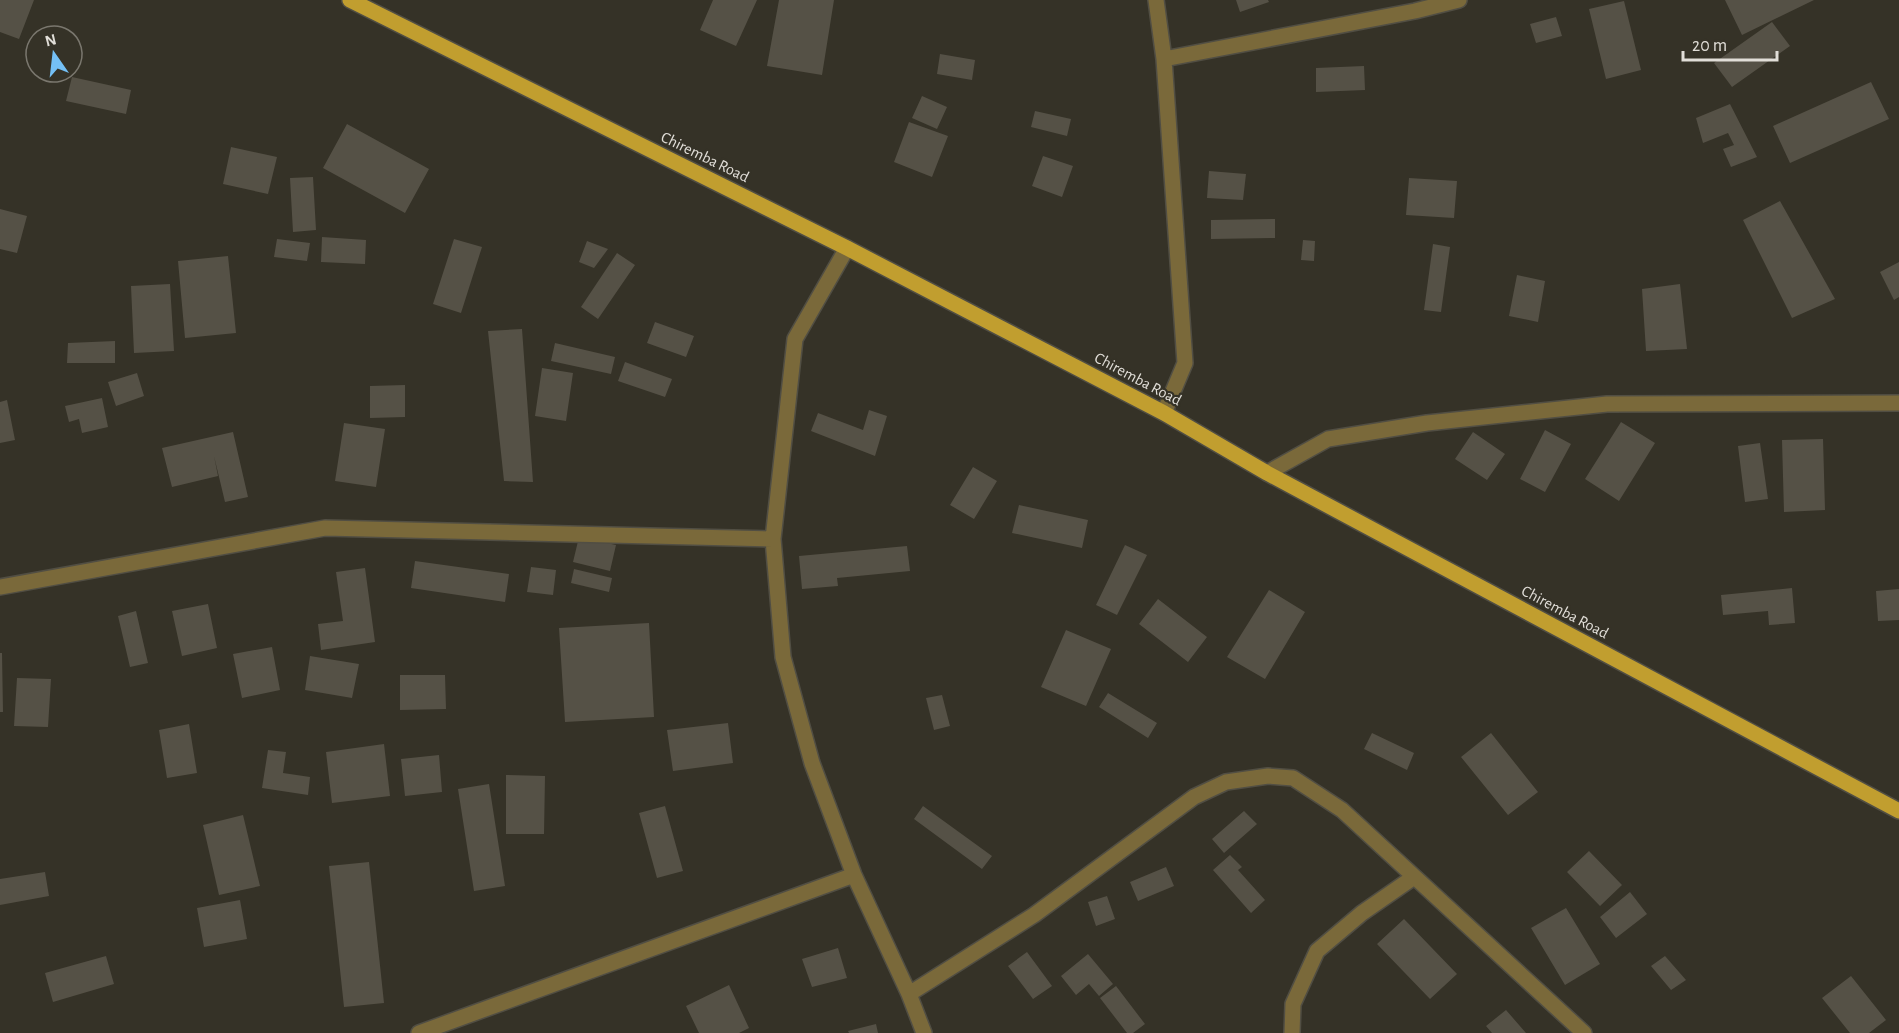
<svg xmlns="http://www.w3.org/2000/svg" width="1899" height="1033" font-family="'Alegreya Sans',sans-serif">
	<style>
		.building { fill: #555146 }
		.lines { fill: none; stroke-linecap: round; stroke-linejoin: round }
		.minor-casing { stroke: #514e43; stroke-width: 18 }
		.major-casing { stroke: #514e43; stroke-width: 18 }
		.minor { stroke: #7a693a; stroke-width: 15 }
		.major { stroke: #c19e2f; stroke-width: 15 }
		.labels { text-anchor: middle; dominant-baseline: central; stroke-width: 4.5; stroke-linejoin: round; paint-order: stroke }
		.street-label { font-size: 16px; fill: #e1ded8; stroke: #353227 }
	</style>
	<rect width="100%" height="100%" fill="#353227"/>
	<path class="building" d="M0,0H34L19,39L0,32Z
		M713,0H757L736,46L700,30Z
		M779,0H834L822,75L767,66Z
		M1236,0H1268L1269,2L1240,12Z
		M1725,0H1814L1742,35Z
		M1624,1L1641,70L1606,79L1589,9Z
		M1556,17L1562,36L1536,43L1530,24Z
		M1772,22L1790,46L1732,87L1714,63Z
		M940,54L975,60L972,80L937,74Z
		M1364,66L1365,90L1316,92V68Z
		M72,77L131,90L126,114L66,101Z
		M1871,82L1889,119L1790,163L1773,126Z
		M922,96L947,107L937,129L912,118Z
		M1730,104L1757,157L1731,167L1723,149L1734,145L1728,133L1703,143L1696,118Z
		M1035,111L1071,119L1067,136L1031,127Z
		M909,122L948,136L932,177L894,162Z
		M347,124L429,169L405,213L323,168Z
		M231,147L277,157L268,194L223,184Z
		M1043,156L1073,166L1062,197L1032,186Z
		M1209,171L1246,174L1243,200L1207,198Z
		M313,177L316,230L293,232L290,178Z
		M1409,178L1457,181L1454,218L1406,215Z
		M1780,201L1835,299L1792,318L1743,220Z
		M0,209L27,216L17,253L0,249Z
		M1275,219V238L1211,239V220Z
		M322,237L366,240L365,264L321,262Z
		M277,239L310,243L307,261L274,257Z
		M454,239L482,247L461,313L433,304Z
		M1303,240L1315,241L1314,261L1301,260Z
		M587,241L608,249L594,268L579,262Z
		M1433,244L1450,247L1441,312L1424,310Z
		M617,253L635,265L598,319L581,307Z
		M228,256L236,333L185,338L178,261Z
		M1899,262V297L1894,300L1880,272Z
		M1517,275L1545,281L1538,322L1509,316Z
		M170,284L174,351L134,353L131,286Z
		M1680,284L1687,349L1646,351L1642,289Z
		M655,322L694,336L686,357L647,343Z
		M522,329L533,482L504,481L488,331Z
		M115,341V363H67L68,343Z
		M555,343L615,357L611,374L551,361Z
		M625,362L672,379L665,397L618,381Z
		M542,368L573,373L566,421L535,416Z
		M137,373L144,396L116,406L108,382Z
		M405,385V417L370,418V386Z
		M102,398L108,427L82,433L79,419L69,422L65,406Z
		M7,400L15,440L0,443V402Z
		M869,410L887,416L875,456L811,431L818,413L863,430Z
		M1621,422L1655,443L1619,501L1585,479Z
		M344,423L385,429L376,487L335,481Z
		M1545,430L1571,444L1545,492L1520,479Z
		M233,432L248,497L225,502L214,456L218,476L172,487L162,448Z
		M1473,432L1505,454L1487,480L1455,459Z
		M1823,439L1825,510L1784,512L1782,440Z
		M1760,443L1768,499L1745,502L1738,446Z
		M973,467L997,481L974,519L950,505Z
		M1019,505L1088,520L1082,548L1012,533Z
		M579,537L616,545L610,571L573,562Z
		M1125,545L1147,555L1117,615L1096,605Z
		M907,546L910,571L837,578L838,586L802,589L799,556Z
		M415,561L509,574L505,602L411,588Z
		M531,567L556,570L553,595L527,592Z
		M365,568L375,642L321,650L318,624L343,621L336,572Z
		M574,569L612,578L609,592L571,583Z
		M1792,588L1795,623L1769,625L1768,611L1723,615L1721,595Z
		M1899,589V620L1878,621L1876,591Z
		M1269,590L1305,612L1265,679L1227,657Z
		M1158,599L1207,637L1188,662L1139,624Z
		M208,604L217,648L182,656L172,611Z
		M136,611L148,663L130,667L118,616Z
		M649,623L654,717L565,722L559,628Z
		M1066,630L1111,649L1086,706L1041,687Z
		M272,647L280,690L242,698L233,654Z
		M0,653H2L3,712H0Z
		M310,656L359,664L352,698L305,690Z
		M400,675H445L446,709L400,710Z
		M17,678L51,679L48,727L14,726Z
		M1108,693L1157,723L1148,738L1099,707Z
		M942,695L950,726L934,730L926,698Z
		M728,723L733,763L673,771L667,730Z
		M189,724L197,773L167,778L159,730Z
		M1372,733L1414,753L1407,770L1364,749Z
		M1491,733L1538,792L1508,815L1461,757Z
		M384,744L390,796L332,803L326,752Z
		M268,750L286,752L283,773L310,777L308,795L262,788Z
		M439,755L442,792L405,796L401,759Z
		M506,775L545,776L544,834H506Z
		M489,784L505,886L474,891L458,789Z
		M665,806L683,871L657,878L639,813Z
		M923,806L992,856L982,869L914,819Z
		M1244,811L1257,824L1224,853L1212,839Z
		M243,815L260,886L219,895L203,825Z
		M1589,851L1622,885L1600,906L1567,872Z
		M1230,855L1242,867L1238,870L1265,900L1251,913L1213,870Z
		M369,862L384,1003L344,1007L329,866Z
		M1166,867L1174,886L1138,901L1130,882Z
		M45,872L49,896L0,905V879Z
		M1630,892L1647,914L1616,938L1600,917Z
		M1107,896L1115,919L1096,926L1088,902Z
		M240,900L247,939L204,947L197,908Z
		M1566,908L1600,964L1565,985L1531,928Z
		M1404,919L1457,974L1430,999L1377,944Z
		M838,948L847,978L812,987L802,959Z
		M1027,952L1052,986L1033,999L1008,966Z
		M1088,954L1113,984L1099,996L1089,984L1076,995L1061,976Z
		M106,956L114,984L53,1002L45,973Z
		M1665,956L1686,980L1671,990L1651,966Z
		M1851,976L1886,1020L1869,1033H1850L1822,998Z
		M729,985L749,1028L739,1033H699L686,1006Z
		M1116,986L1145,1024L1133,1033H1127L1100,998Z
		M1506,1010L1526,1033H1492L1486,1026Z
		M876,1024L878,1033H849L848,1031Z"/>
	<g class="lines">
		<g class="minor-casing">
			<path id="minor" d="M1156,0L1164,59L1185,363L1164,413
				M1164,59L1415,11L1459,0
				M847,248L795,339L773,539L783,657L812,763L854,875L909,994L924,1033
				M1267,473L1328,439L1427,423L1607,404L1899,403
				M0,587L325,528L773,539
				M909,994L1034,915L1194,797L1226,782L1268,776L1293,778L1342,810L1584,1033
				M419,1033L854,875
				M1292,1033L1293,1004L1317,951L1362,913L1414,877"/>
		</g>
		<g class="major-casing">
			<path id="major" d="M350,0L847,248L1164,413L1267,473L1899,811"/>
		</g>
		<use href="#minor" class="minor"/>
		<use href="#major" class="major"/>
	</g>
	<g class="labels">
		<g class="street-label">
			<text transform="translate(705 157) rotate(26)">Chiremba Road</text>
			<text transform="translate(1138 379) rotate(28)">Chiremba Road</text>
			<text transform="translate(1565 612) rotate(28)">Chiremba Road</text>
		</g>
	</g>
	<g transform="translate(54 54) rotate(346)"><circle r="28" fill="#353227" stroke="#7a776e" stroke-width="1.5"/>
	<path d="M0-4.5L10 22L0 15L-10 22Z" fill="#74c0f6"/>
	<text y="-9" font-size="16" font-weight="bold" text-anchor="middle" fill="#e1ded8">N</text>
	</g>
	<path d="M1683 51v9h94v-9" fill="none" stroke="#e1ded8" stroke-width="3"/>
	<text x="1692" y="51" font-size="18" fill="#e1ded8" stroke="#353227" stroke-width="4.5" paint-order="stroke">20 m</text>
</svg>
